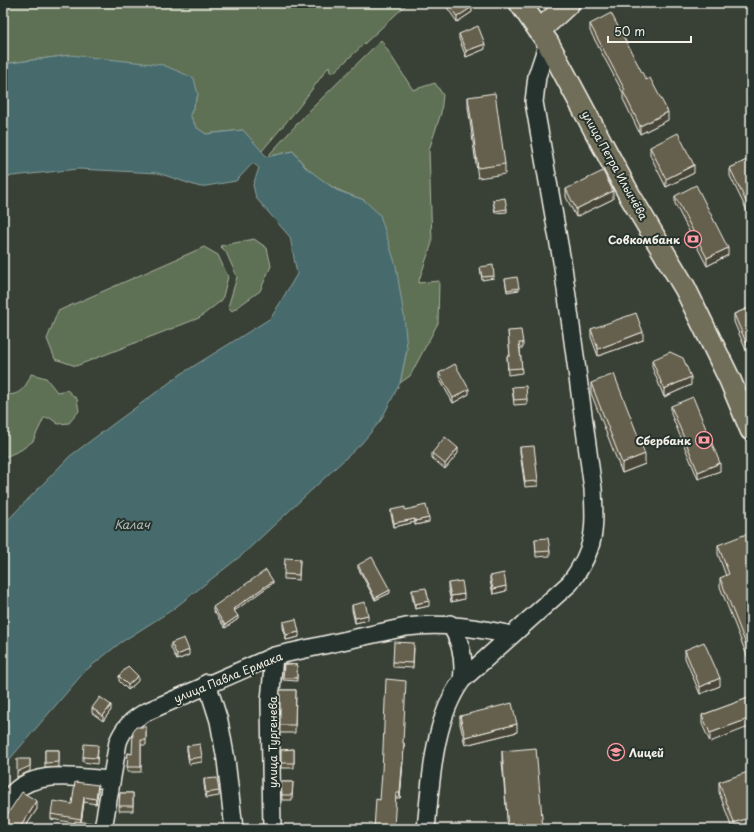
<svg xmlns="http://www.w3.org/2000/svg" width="754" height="832" font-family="'Playpen Sans',sans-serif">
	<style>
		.green { fill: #5e7154; stroke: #a9b19e }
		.water { fill: #466a6c; stroke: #8ca09e }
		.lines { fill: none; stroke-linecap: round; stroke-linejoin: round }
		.minor-casing { stroke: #f4f1e8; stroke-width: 20 }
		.major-casing { stroke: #f4f1e8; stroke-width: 24 }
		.minor { stroke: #26332d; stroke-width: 17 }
		.major { stroke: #706e59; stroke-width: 21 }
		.wall { fill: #575343; stroke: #f4f1e8 }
		.shaded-wall { fill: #474437; stroke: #f4f1e8 }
		.building { fill: #65614e; stroke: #f4f1e8 }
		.labels { text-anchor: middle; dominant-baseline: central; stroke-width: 4; stroke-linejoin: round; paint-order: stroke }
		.street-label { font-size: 11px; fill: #f4f1e8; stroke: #26332d }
		.poi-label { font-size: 11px; font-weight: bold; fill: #f4f1e8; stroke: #26332d; text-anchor: end }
		.water-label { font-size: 12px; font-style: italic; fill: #aebbb6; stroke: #26332d }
	</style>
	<rect width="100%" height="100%" fill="#394137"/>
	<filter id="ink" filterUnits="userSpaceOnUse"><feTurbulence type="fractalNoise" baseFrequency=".025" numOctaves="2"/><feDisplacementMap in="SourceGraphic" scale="8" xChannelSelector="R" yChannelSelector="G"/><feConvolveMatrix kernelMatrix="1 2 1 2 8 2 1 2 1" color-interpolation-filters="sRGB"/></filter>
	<g filter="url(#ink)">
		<path class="green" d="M3,3H408L334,72H330L329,66L299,107L261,152L243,130L205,134L196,127L190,115L198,95L70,55L3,64Z
			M381,40L413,90L435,83L443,95L441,113L429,150L432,243L418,283L439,281L438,323L410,376L400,383L407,349L364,200C332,189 313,179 293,151L267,157L307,113Z
			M254,239L267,248L271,266L260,291L232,311L228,307L237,277L226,252L220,246Z
			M204,247L218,255L228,277L222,300L199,318L76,366L55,359L47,339L58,311Z
			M31,374L46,378L57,392L67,390L77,399L79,411L69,423L58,424L50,418H44L33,441L21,450L3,458V393C18,399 27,386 31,374Z"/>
		<path class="water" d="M70,55L163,65L194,78L198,95L190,115L196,127L206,134L243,130L267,157L293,151L305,167L336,190L364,200L380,215L396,266L404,316L407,349L400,383L381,420L361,444L242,555L172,610L120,643L85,671L3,767V525L70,456L181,374L271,318L297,274L290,237L256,198L253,185L259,168L253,163L236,181L200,187L158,173L78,169L3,177V64Z"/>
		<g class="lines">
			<g class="minor-casing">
				<path id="minor" d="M450,624C461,641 465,660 462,680
					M207,683L219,721L226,760L234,829
					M3,811C6,805 9,797 14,792C38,769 81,778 111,780
					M103,829L118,742C124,727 132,720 146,712L274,656L406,627C443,622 476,628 512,635
					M272,829L270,701L274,656
					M426,829C431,781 433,720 462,680L570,583C596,548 595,530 593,489L563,267L534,102L537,76L548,43"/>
			</g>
			<g class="major-casing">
				<path id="major" d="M520,3L548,43L630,196L685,288L730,380L751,430
					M540,30L569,3"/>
			</g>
			<use href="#minor" class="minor"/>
			<use href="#major" class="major"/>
		</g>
		<path class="wall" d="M446,3H470L472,12L457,22L446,6Z
			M609,3H620L614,8Z
			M590,24L668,120L640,134L623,99V93L590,31Z
			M459,34L485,49L466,57L459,39Z
			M468,97L505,164V174L478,178L468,107Z
			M650,147L694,173L666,187L650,155Z
			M751,158V219L730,176V168Z
			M566,189L613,199L576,217L566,197Z
			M675,196L728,255L707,266L675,204Z
			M493,200L507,209V212L495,213Z
			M480,267L494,276V278L482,280Z
			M505,279L519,288V290L507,292Z
			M751,307V362L734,322V314Z
			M591,329L643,340L598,356L591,337Z
			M508,331L523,343V348H520L522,373L508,375L507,356H510Z
			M652,360L691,385L664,397L652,367Z
			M439,373L469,394L453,403L439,378Z
			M591,383L645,464L622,473L591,393Z
			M512,387L527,399V404L514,405Z
			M671,406L720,471L698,479L671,414Z
			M520,447L538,481V486L525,487L520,453Z
			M432,453H458L445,469L432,458Z
			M391,510L429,522L415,525V522L394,527L391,514Z
			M751,538V666L720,587V578L726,576L718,554V545Z
			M535,539L550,551V556L536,557Z
			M300,559L299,580L284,579V574Z
			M358,565L390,593L375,600L358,568Z
			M490,576L506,591L493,594L490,581Z
			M273,583L234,611L238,619L225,628L213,610V607Z
			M448,583L464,599L451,602L448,588Z
			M412,590L429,606L415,609L412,596Z
			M352,605L368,620L355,623L352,610Z
			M283,622L299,637L286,640L283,627Z
			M171,643L189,655L177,660L171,648Z
			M414,648L413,668L393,667V662Z
			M685,650L720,686L700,694L685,658Z
			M284,664L297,665V681L283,680Z
			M119,676L138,681L128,690L119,681Z
			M280,690H296L295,733H280Z
			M751,697L710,742L702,724V715Z
			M92,708L111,710L103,721L92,713Z
			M460,716L517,732L465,745L460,724Z
			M146,727V745H141V772H127L128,753L132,754Z
			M403,743L404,748L400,798H396L380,800Z
			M187,746L202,757V762L189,764L187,751Z
			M294,749V768H281V750Z
			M45,750H59V767L45,768Z
			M98,750L97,764L83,762V757Z
			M502,751L543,829H508L502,761Z
			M204,779L219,791V796L206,798L204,784Z
			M281,782H293L292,800H282Z
			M719,782L751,827L746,829H732L719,792Z
			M98,790L96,804L84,802L81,822L92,827V829H74L75,823L51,819V814L72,804Z
			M120,793H133V811H119Z
			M37,809L24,829H3V821Z"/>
		<path class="shaded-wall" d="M614,3H620L614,8Z
			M472,7V12L457,22V17Z
			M485,44V49L466,57V51Z
			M668,112V120L640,134V126Z
			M694,165V173L666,187V179Z
			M613,191V199L576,217V209Z
			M728,248V255L707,266V258Z
			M643,332V340L598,356V349Z
			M691,377V385L664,397V389Z
			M469,389V394L453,403V398Z
			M458,448V453L445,469V464Z
			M645,454V464L622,473V463Z
			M720,463V471L698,479V472Z
			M429,518V522L415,525V521Z
			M415,519V522L394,527V523Z
			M273,581V583L233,612V609Z
			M506,586V591L493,594V589Z
			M390,590V593L375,600V598Z
			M464,594V599L451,602V596Z
			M429,601V606L415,609V604Z
			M368,615V620L355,623V618Z
			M238,616V619L225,628V625Z
			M299,632V637L286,640V635Z
			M189,650V655L177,660V655Z
			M138,676V681L128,690V685Z
			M720,678V686L700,694V687Z
			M111,705V710L103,721V716Z
			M751,718V726L710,742V733Z
			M517,724V732L465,745V737Z
			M404,743V748L400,798V793Z
			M30,759V771L17,777V772Z
			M98,785V790L96,804V799Z
			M84,797V802L81,824V819Z
			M37,801V809L24,829H19Z
			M751,817V827L746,829H734V823Z"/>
		<path class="building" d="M448,3H470L472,7L457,17Z
			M611,13L646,80L650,78L668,112L640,126L623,91L625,90L590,24Z
			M478,26L485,44L466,51L459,34Z
			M495,93L505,164L478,168L468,97Z
			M678,133L694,165L666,179L650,147Z
			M751,158V212L730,168Z
			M603,171L613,191L576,209L566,189Z
			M696,185L728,248L707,258L675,196Z
			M505,198L507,209L495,211L493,200Z
			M493,265L494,276L482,277L480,267Z
			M517,277L519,288L507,290L505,279Z
			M751,307V354L734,314Z
			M636,313L643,332L598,349L591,329Z
			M521,330L523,343H519L522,368L508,369L507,356H510L508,331Z
			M670,352L683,358L691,377L664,389L652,360Z
			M455,364L469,389L453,398L439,373Z
			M614,374L645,454L622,463L591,383Z
			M526,386L527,399L514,400L512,387Z
			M693,397L720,463L698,472L671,406Z
			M445,437L458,448L445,464L432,453Z
			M534,446L538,481L525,482L520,447Z
			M426,505L429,518L415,521V519L394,523L391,510L405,507V510Z
			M749,533L751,538V657L720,578L729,574L718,545Z
			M548,538L550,551L536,552L535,539Z
			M372,557L390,590L375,598L358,565Z
			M285,558L300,559L299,575L284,574Z
			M266,570L273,581L233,609L238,616L225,625L213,607Z
			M504,573L506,586L493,589L490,576Z
			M462,581L464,594L451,596L448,583Z
			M426,588L429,601L415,604L412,590Z
			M365,602L368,615L355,618L352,605Z
			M296,619L299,632L286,635L283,622Z
			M184,638L189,650L177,655L171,643Z
			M394,642L414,643L413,663L393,662Z
			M704,642L720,678L700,687L685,650Z
			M284,664L297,665V678H283Z
			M128,666L138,676L128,685L119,676Z
			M386,679L406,681L403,743H404L400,793H396L394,829H374L376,799L380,800L382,772Z
			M280,690H296L295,725H280Z
			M100,697L111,705L103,716L92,708Z
			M751,697V718L710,733L702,715Z
			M512,703L517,724L465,737L460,716Z
			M136,727H146V740H141V767H127L128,753L132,754L133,731Z
			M84,744L98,745L97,758L83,757Z
			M200,744L202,757L189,759L187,746Z
			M536,748L543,829H508L502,751Z
			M294,749V763H281V750Z
			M45,750H59V762L45,763Z
			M17,759H30V766L17,772Z
			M751,771V817L734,823L719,782Z
			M217,778L219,791L206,793L204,779Z
			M75,782L98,785L96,799L84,797L81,819L51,814L53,801L72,804Z
			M281,782H293L292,795H282Z
			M22,792L37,801L19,829H9L3,825V821Z
			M120,793H133V806H119Z
			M75,821L92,823L91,829H74Z
			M119,825L132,826V829H119Z
			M198,825H212V829H198Z"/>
	</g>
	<defs>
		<g id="bank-ring" transform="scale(0.9)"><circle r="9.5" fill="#26332d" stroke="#ff9aa2" stroke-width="1.5"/><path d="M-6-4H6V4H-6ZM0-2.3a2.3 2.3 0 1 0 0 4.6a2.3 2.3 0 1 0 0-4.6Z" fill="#ff9aa2"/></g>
		<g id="school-ring" transform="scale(0.9)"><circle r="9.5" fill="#26332d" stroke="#ff9aa2" stroke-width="1.5"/><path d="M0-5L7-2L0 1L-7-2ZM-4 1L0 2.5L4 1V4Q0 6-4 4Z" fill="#ff9aa2"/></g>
	</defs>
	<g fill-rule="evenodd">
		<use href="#bank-ring" x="693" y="239"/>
		<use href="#bank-ring" x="704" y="440"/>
		<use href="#school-ring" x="616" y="752"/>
	</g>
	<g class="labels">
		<g class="street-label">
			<text transform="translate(615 165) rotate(61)">улица Петра Ильичёва</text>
			<text transform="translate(228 677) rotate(-22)">улица Павла Ермака</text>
			<text transform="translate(272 742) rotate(-90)">улица Тургенева</text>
		</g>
		<g class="poi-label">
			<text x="680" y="239">Совкомбанк</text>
			<text x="691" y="440">Сбербанк</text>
			<text x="629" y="752" text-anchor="start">Лицей</text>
		</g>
		<g class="water-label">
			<text x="132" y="524">Калач</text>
		</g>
	</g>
	<rect width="754" height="832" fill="none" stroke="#26332d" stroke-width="16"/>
	<rect x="8" y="8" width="738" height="816" fill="none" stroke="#f4f1e8" stroke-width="1.5" filter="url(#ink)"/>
	<path d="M608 36v6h83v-6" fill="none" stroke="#f4f1e8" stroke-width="2"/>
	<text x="614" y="36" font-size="12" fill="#f4f1e8" stroke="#26332d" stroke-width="3" paint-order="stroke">50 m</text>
</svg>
